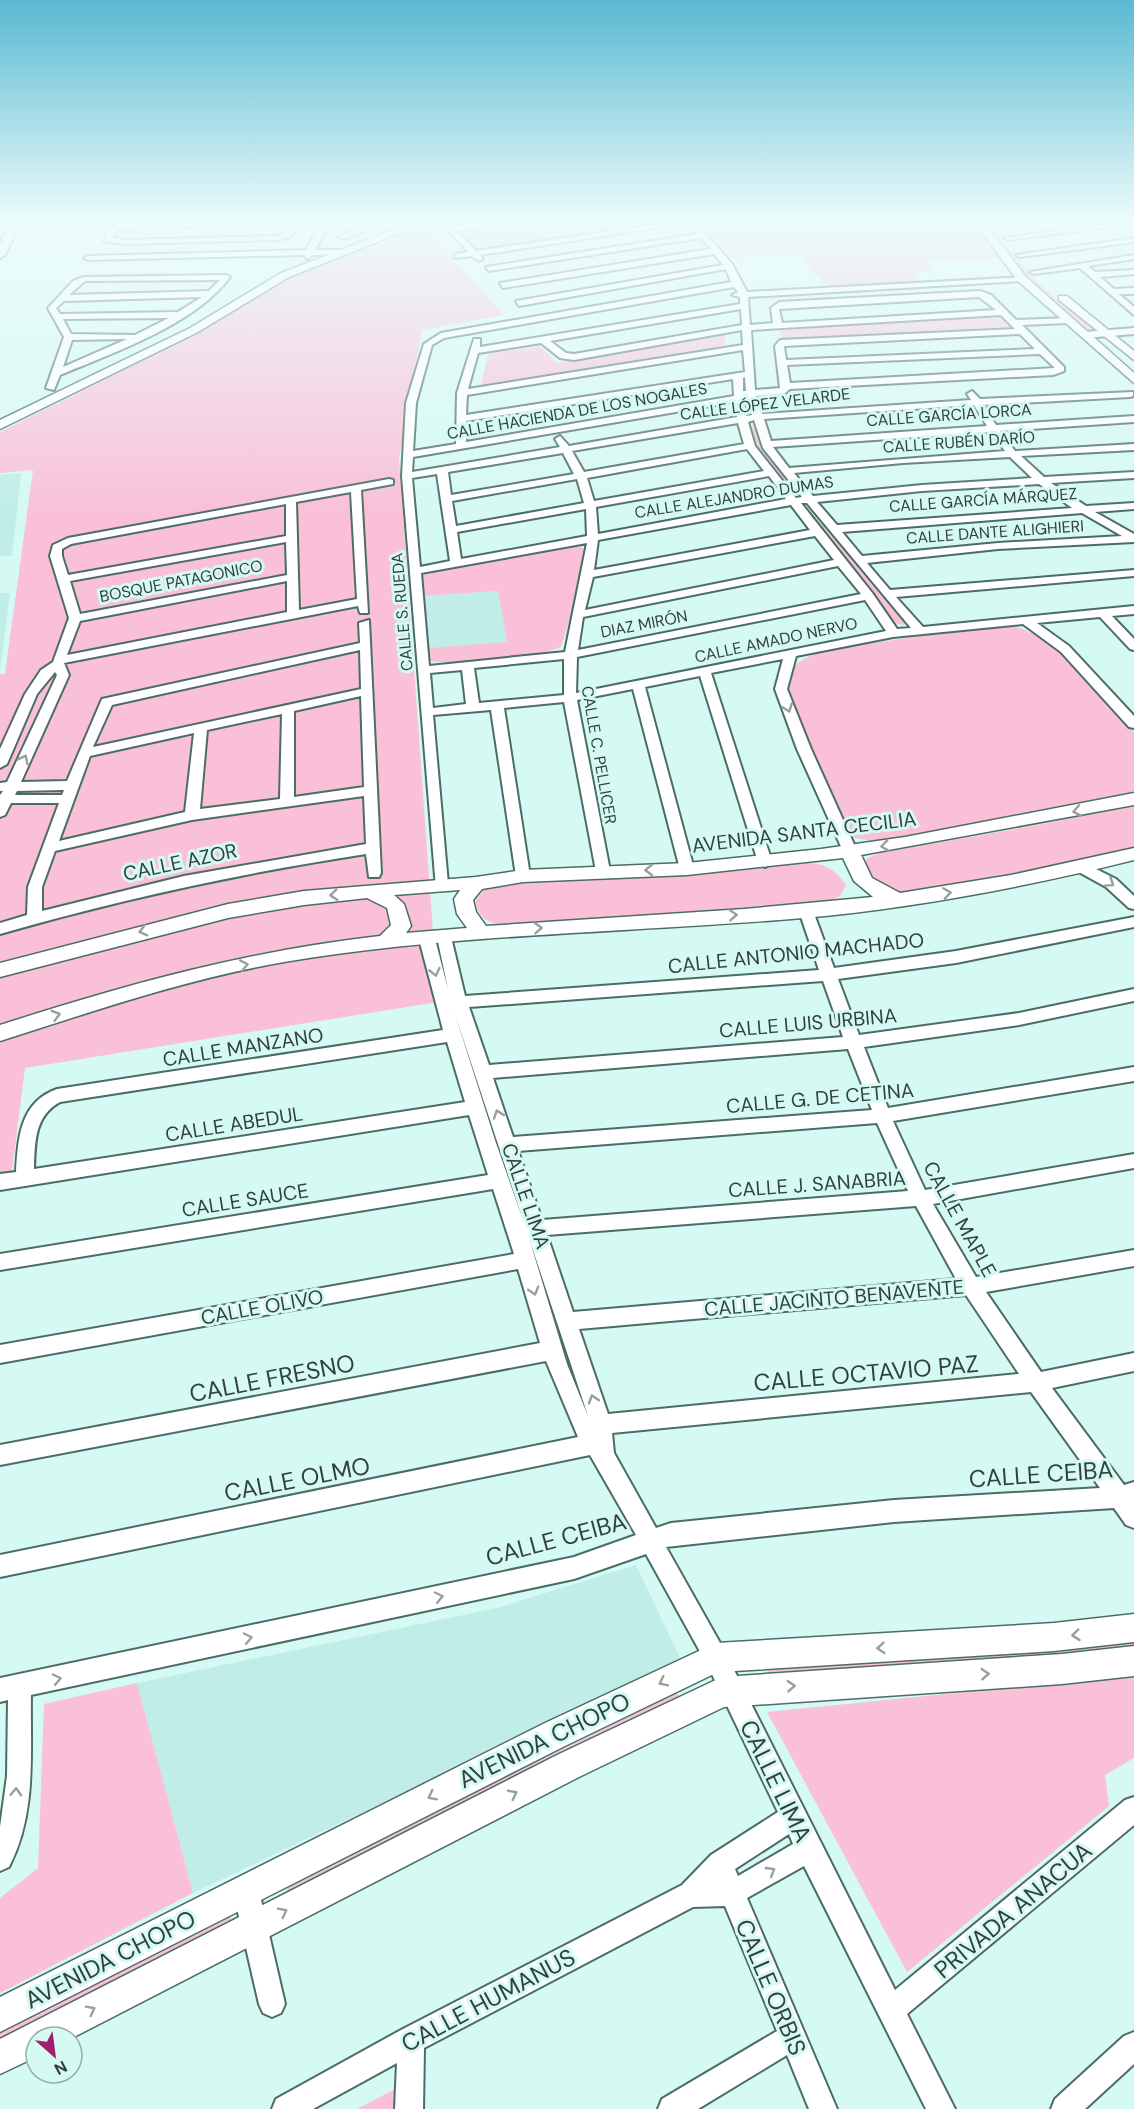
<svg xmlns="http://www.w3.org/2000/svg" width="1134" height="2109" font-family="'DM Sans',sans-serif">
	<style>
		.built { fill: #c0ede7 }
		.green { fill: #f9c0d8 }
		.lines { fill: none; stroke-linecap: round; stroke-linejoin: round }
		.minor-casing { stroke: #4c6c68; stroke-width: 4 }
		.tertiary-casing { stroke: #4c6c68; stroke-width: 3 }
		.secondary-casing { stroke: #4c6c68; stroke-width: 4 }
		.minor { fill: #fff; fill-rule: evenodd }
		.tertiary { fill: #fff; fill-rule: evenodd }
		.secondary { fill: #fff; fill-rule: evenodd }
		.oneway { stroke: #98a09e }
		.labels { text-anchor: middle; dominant-baseline: central; stroke-width: 6; stroke-linejoin: round; paint-order: stroke }
		.far-street-label { font-size: 16px; fill: #32403e; stroke: #d5f9f3 }
		.street-label { font-size: 20px; fill: #32403e; stroke: #d5f9f3 }
		.near-street-label { font-size: 24px; fill: #32403e; stroke: #d5f9f3 }
	</style>
	<rect width="100%" height="100%" fill="#d5f9f3"/>
	<path class="built" d="M21,473L12,556H0V475Z
		M498,591L507,642L426,648L422,596Z
		M0,593H10L0,671Z
		M636,1565L681,1660L193,1893L137,1683L497,1608Z"/>
	<path class="green" d="M554,219H683V220L480,252L461,230Z
		M696,219H849L859,229L875,230L974,225L998,258L926,262L934,271L913,273L920,282L828,287L796,253L731,258Z
		M424,228L504,315L422,330L399,459L438,1002L25,1068L12,1171L0,1173V674H5L33,470L0,473V432L164,350L282,280Z
		M991,232L997,233C1027,277 1057,298 1096,332L1091,333C1071,315 1049,301 1029,281C1015,267 1003,248 991,232Z
		M1000,317L1010,327L783,339L779,329Z
		M726,334L724,346L481,385L488,354L540,346L557,363Z
		M753,426L766,453L799,494L797,496C779,486 755,447 750,427Z
		M807,507L903,618L906,622L903,625L894,623L806,509Z
		M571,546H581L587,552L583,578L561,647C531,659 462,665 429,661L426,648L507,642L498,591L422,596L421,575Z
		M1003,624L1023,629L1054,645L1134,733V791L1104,800L877,842L851,837L842,830L788,688C787,661 810,655 832,649Z
		M1134,804V848L998,878L905,894L880,891L861,865L868,858L879,853L1054,822Z
		M807,863C826,864 835,869 846,885L840,896L828,902L738,911L497,924C483,920 478,915 475,901L484,890L496,885L685,874Z
		M1134,1639V1653L771,1681L767,1667Z
		M1134,1675V1758L1105,1775L1109,1806L907,1972L767,1712Z
		M137,1683L193,1893L0,1993V1898L38,1868L44,1704Z
		M677,1693L685,1705L289,1899L286,1886Z
		M230,1913L233,1927L0,2047V2030Z
		M399,2087L400,2109H357Z"/>
	<g class="lines">
		<g class="minor-casing">
			<path id="minor" d="M123,219H132L126,224L303,219L291,237L278,240L124,244L104,241L108,230ZM291,224L285,233L277,236L124,240L112,237L119,229Z
				M323,219H331L315,250H344L347,254L312,255L307,259L304,255L88,260L84,258L88,256L306,250Z
				M381,219H393L345,239L338,237Z
				M438,219H447L453,227L515,219H541L457,231L476,251L693,219L732,264L747,292L1025,277L1022,281L748,297L750,325L773,323L771,308L779,302L980,291L991,295L1016,320L1070,318V322L1067,323L1022,325L1064,367V371L1053,375L790,389L784,394L756,396L762,414L971,400L967,394L972,391L980,399L1133,392V396L1130,397L983,405L996,425L1134,416V422L1000,431L1015,451L1134,444V450L1021,456L1044,477L1134,472V478L1051,483L1086,506L1134,503V509L1095,512L1134,534V542L998,549L867,563L890,590L1134,570V576L896,597L923,627L1134,606V614L1112,616L1134,639V650L1130,649L1100,617L1037,623L1069,646L1134,716V728L1129,727L1061,652L1023,624L893,637L796,656L787,689L811,749L857,851L850,856L843,851L797,749L775,689L783,659L711,673L772,862L765,867L758,862L700,676L645,687L694,869L687,874L680,869L633,689L577,700L610,871L603,876L596,871L564,702L504,708L530,876L523,881L516,876L491,710L433,715L448,884L441,889L436,888L402,476L406,403L424,344L441,333L731,282L726,269L519,306L516,301L723,265L714,254L503,288L500,283L711,249L701,238L489,271L486,267L697,234L688,223L480,255L483,259L479,261L472,256L455,258V254L468,252ZM734,287L738,292L732,295L740,297V304L480,347V339H474L457,393L456,444L413,451L416,403L432,345L444,338ZM979,297L996,310L782,323L779,309ZM741,309L742,325L574,354L566,353L550,341ZM1001,315L1015,329L780,340L775,346L780,388L755,390L751,330ZM742,330L743,345L468,389L478,353L541,343L560,358L574,360ZM1020,334L1035,349L786,360L784,346ZM743,350L745,372L466,415L467,395ZM1040,354L1055,368L790,383L787,365ZM745,377L746,391H743V378ZM733,379L734,396L466,442V421ZM747,399L752,415L746,416L744,400ZM734,402L737,417L569,446L560,436L555,439L560,447L412,472L413,457ZM974,405L987,426L771,441L764,419ZM754,420L763,448L802,497L796,498L755,446L748,422ZM738,423L744,444L584,472L572,451ZM991,432L1005,451L789,468L773,447ZM747,449L764,471L594,501L587,478ZM563,453L574,474L451,495L448,472ZM1010,457L1032,478L922,485L813,496L794,473L903,463ZM437,474L450,561L420,567L412,478ZM769,476L786,499L598,534L596,507ZM577,479L584,503L456,526L452,501ZM1039,484L1072,508L837,525L817,502L922,491ZM801,503H807L911,628L897,629L873,594ZM791,505L810,530L594,570L598,540ZM586,509L587,536L461,559L457,532ZM1082,513L1122,536L998,543L862,556L842,532ZM815,536L834,560L585,610L593,577ZM587,543L565,652L429,666L421,573ZM838,566L861,594L578,650L583,617ZM865,600L886,631L576,693L577,657ZM564,659V695L479,703L474,668ZM462,670L466,704L433,708L430,673Z
				M991,219H1009L994,223Z
				M1134,220V224L1008,240L1004,238Z
				M1134,238V242L1020,257L1016,255Z
				M1134,255V259L1088,266L1095,272L1134,270V274L1100,277L1114,289L1134,288V294H1119L1134,307V315L1080,268L1034,274L1030,272Z
				M226,275L230,277C196,324 113,353 60,375L54,390L46,388L64,337L48,308L73,281L83,277ZM220,280L209,291L69,295L85,281ZM202,297L178,312L60,314L56,308L64,301ZM169,318L135,335L71,334L63,319ZM127,339L63,367L72,340Z
				M1134,328V334L1085,338L1081,335L1085,332Z
				M389,479L393,480V484L361,490L368,613H360L358,606L64,663L69,675L21,782L67,781L102,699L360,643L359,623L369,620L381,873L379,877H369L366,854C242,873 121,899 0,934V923L27,915L28,887L59,803H11L5,815L0,817V795L3,791H0V783L7,782L57,675L55,672L37,694L7,764L0,768V749L25,694L41,670L53,662L69,618L50,556L53,545L68,538ZM351,492L357,599L299,610L296,502ZM286,504V536L68,575L62,556V549L71,544ZM286,542L287,575L80,614L70,581ZM287,581V612L67,655L80,621ZM360,650L361,689L93,747L112,705ZM361,696L364,787L294,797V711ZM282,714L280,799L200,809L207,730ZM194,733L185,812L59,841L90,756ZM64,790L62,795H15L17,791ZM364,796L366,844L184,876L42,911V887L55,851L192,820Z
				M1082,862L1116,879L1134,896V909L1129,908L1106,887L1077,871L1075,867Z
				M806,906L813,911L834,968L956,951L1134,917V927L956,963L838,979L859,1035L1019,1013L1134,989V1001L1019,1025L864,1047L888,1108L1134,1067V1081L893,1121L925,1190L1134,1154V1168L933,1204L976,1277L1134,1250V1266L986,1292L1041,1372L1134,1353V1371L1052,1388L1124,1485L1134,1482V1528L1126,1525L1114,1508L894,1522L666,1547L724,1650L895,1990L1125,1800L1134,1797V1825L907,2014L955,2109H926L804,1866L747,1898L837,2109H809L787,2055L698,2109H658L662,2099L777,2031L725,1906L693,1907L424,2048L423,2109H395L397,2063L313,2109H272L276,2099L401,2030L682,1885L711,1855L778,1812L708,1666L646,1554L574,1579L31,1695C30,1753 37,1813 9,1867L0,1871V1827L7,1776L8,1700L0,1702V1678L574,1557L636,1535L590,1455L0,1577V1555L578,1437L546,1361L0,1465V1445L540,1343L518,1269L0,1363V1345L514,1254L493,1189L0,1270V1254L488,1175L469,1115L0,1190V1174L16,1172C18,1138 20,1102 57,1089L443,1030L419,939L427,934L435,939L448,989L437,937L440,933H450L465,996L819,970L799,911ZM823,981L843,1037L489,1065L469,1007ZM454,1011L524,1223L495,1140ZM447,1042L465,1102L34,1169C35,1143 34,1116 60,1102ZM848,1049L872,1110L513,1137L493,1078ZM877,1123L908,1191L542,1220L518,1151ZM916,1206L956,1279L573,1312L547,1235ZM529,1238L588,1416L567,1364ZM966,1295L1019,1374L608,1414L579,1329ZM1031,1392L1100,1488L894,1500L671,1523L656,1528L614,1453L612,1433ZM789,1834L793,1844L738,1876L735,1869Z
				M246,1878L255,1882L259,1891L285,2004L281,2013L272,2017L263,2013L259,2004L233,1891L237,1882Z
				M1134,2032V2064L1085,2109H1051L1055,2099L1124,2036Z"/>
		</g>
		<g class="tertiary-casing">
			<path id="tertiary" d="M421,219H436L289,277L198,332L0,429V420L190,328L281,273Z
				M972,219H982L1026,277L1134,373V383L1018,281Z
				M1059,296H1067L1134,351V360L1059,300Z
				M1134,793V805L861,855L872,878L900,893L1011,875L1134,848V860C1025,887 915,908 803,918C631,933 455,933 284,962C187,979 94,1011 0,1041V1025C128,984 246,951 380,936L391,925L387,908L367,898L304,905L228,918L0,977V963L228,904L304,891L476,877L523,870L687,863L821,849L905,837ZM843,858L854,881L873,897L744,909L486,926L476,912L473,900L482,889L523,882L687,875ZM460,890L454,899L457,914L467,928L406,933L411,926L404,904L394,895Z
				M1134,1614V1642L1054,1651L718,1672L567,1745L0,2032V1997L545,1723L716,1643L1054,1623Z
				M1134,1646V1676L1062,1684L724,1707L579,1777L72,2038L36,2037V2057L0,2074V2039L557,1755L722,1677L1062,1654Z"/>
		</g>
		<g class="secondary-casing">
			<path id="secondary" d="M12,219H22L5,255L0,258V244Z"/>
		</g>
		<use href="#minor" class="minor"/>
		<use href="#tertiary" class="tertiary"/>
		<use href="#secondary" class="secondary"/>
	</g>
	<defs><path id="oneway-chevron" d="M-2-3.5L2.5 0L-2 3.5" fill="none" stroke-width="1.6" stroke-linecap="round" stroke-linejoin="round" transform="scale(1.5)"/></defs>
	<g class="oneway">
		<use href="#oneway-chevron" transform="translate(788 708) rotate(69)"/>
		<use href="#oneway-chevron" transform="translate(24 759) rotate(-64)"/>
		<use href="#oneway-chevron" transform="translate(1077 811) rotate(169)"/>
		<use href="#oneway-chevron" transform="translate(885 846) rotate(172)"/>
		<use href="#oneway-chevron" transform="translate(649 870) rotate(179)"/>
		<use href="#oneway-chevron" transform="translate(1110 883) rotate(34)"/>
		<use href="#oneway-chevron" transform="translate(947 893) rotate(-8)"/>
		<use href="#oneway-chevron" transform="translate(334 895) rotate(174)"/>
		<use href="#oneway-chevron" transform="translate(733 915) rotate(-4)"/>
		<use href="#oneway-chevron" transform="translate(538 928) rotate(-4)"/>
		<use href="#oneway-chevron" transform="translate(143 931) rotate(166)"/>
		<use href="#oneway-chevron" transform="translate(244 965) rotate(-11)"/>
		<use href="#oneway-chevron" transform="translate(435 972) rotate(77)"/>
		<use href="#oneway-chevron" transform="translate(56 1015) rotate(-16)"/>
		<use href="#oneway-chevron" transform="translate(498 1114) rotate(-109)"/>
		<use href="#oneway-chevron" transform="translate(534 1291) rotate(73)"/>
		<use href="#oneway-chevron" transform="translate(593 1399) rotate(-108)"/>
		<use href="#oneway-chevron" transform="translate(439 1597) rotate(-12)"/>
		<use href="#oneway-chevron" transform="translate(1076 1635) rotate(174)"/>
		<use href="#oneway-chevron" transform="translate(248 1638) rotate(-12)"/>
		<use href="#oneway-chevron" transform="translate(881 1648) rotate(176)"/>
		<use href="#oneway-chevron" transform="translate(985 1674) rotate(-4)"/>
		<use href="#oneway-chevron" transform="translate(57 1679) rotate(-12)"/>
		<use href="#oneway-chevron" transform="translate(663 1682) rotate(154)"/>
		<use href="#oneway-chevron" transform="translate(791 1686) rotate(-4)"/>
		<use href="#oneway-chevron" transform="translate(16 1792) rotate(-88)"/>
		<use href="#oneway-chevron" transform="translate(513 1794) rotate(-27)"/>
		<use href="#oneway-chevron" transform="translate(432 1796) rotate(153)"/>
		<use href="#oneway-chevron" transform="translate(771 1871) rotate(-30)"/>
		<use href="#oneway-chevron" transform="translate(283 1912) rotate(-27)"/>
		<use href="#oneway-chevron" transform="translate(91 2010) rotate(-27)"/>
	</g>
	<linearGradient id="sky" x2="0" y2="1"><stop stop-color="#59b9d2"/><stop offset="0.43" stop-color="#ecfcfa"/><stop offset="1" stop-color="#ecfcfa" stop-opacity="0"/></linearGradient>
	<rect width="1134" height="515" fill="url(#sky)"/>
	<g class="labels">
		<g class="far-street-label">
			<text transform="translate(765 404) rotate(-7)">CALLE LÓPEZ VELARDE</text>
			<text transform="translate(577 411) rotate(-10)">CALLE HACIENDA DE LOS NOGALES</text>
			<text transform="translate(949 415) rotate(-4)">CALLE GARCÍA LORCA</text>
			<text transform="translate(959 442) rotate(-4)">CALLE RUBÉN DARÍO</text>
			<text transform="translate(734 497) rotate(-9)">CALLE ALEJANDRO DUMAS</text>
			<text transform="translate(983 500) rotate(-4)">CALLE GARCÍA MÁRQUEZ</text>
			<text transform="translate(995 532) rotate(-4)">CALLE DANTE ALIGHIERI</text>
			<text transform="translate(181 581) rotate(-11)">BOSQUE PATAGONICO</text>
			<text transform="translate(402 612) rotate(-95)">CALLE S. RUEDA</text>
			<text transform="translate(644 624) rotate(-11)">DIAZ MIRÓN</text>
			<text transform="translate(776 640) rotate(-12)">CALLE AMADO NERVO</text>
			<text transform="translate(599 755) rotate(80)">CALLE C. PELLICER</text>
		</g>
		<g class="street-label">
			<text transform="translate(804 832) rotate(-7)">AVENIDA SANTA CECILIA</text>
			<text transform="translate(180 862) rotate(-12)">CALLE AZOR</text>
			<text transform="translate(796 953) rotate(-6)">CALLE ANTONIO MACHADO</text>
			<text transform="translate(808 1023) rotate(-5)">CALLE LUIS URBINA</text>
			<text transform="translate(243 1047) rotate(-9)">CALLE MANZANO</text>
			<text transform="translate(820 1098) rotate(-5)">CALLE G. DE CETINA</text>
			<text transform="translate(234 1124) rotate(-9)">CALLE ABEDUL</text>
			<text transform="translate(817 1184) rotate(-4)">CALLE J. SANABRIA</text>
			<text transform="translate(526 1196) rotate(71)">CALLE LIMA</text>
			<text transform="translate(245 1200) rotate(-9)">CALLE SAUCE</text>
			<text transform="translate(960 1219) rotate(61)">CALLE MAPLE</text>
			<text transform="translate(834 1298) rotate(-5)">CALLE JACINTO BENAVENTE</text>
			<text transform="translate(262 1307) rotate(-10)">CALLE OLIVO</text>
		</g>
		<g class="near-street-label">
			<text transform="translate(866 1373) rotate(-5)">CALLE OCTAVIO PAZ</text>
			<text transform="translate(272 1378) rotate(-11)">CALLE FRESNO</text>
			<text transform="translate(1041 1474) rotate(-4)">CALLE CEIBA</text>
			<text transform="translate(297 1479) rotate(-11)">CALLE OLMO</text>
			<text transform="translate(556 1539) rotate(-15)">CALLE CEIBA</text>
			<text transform="translate(544 1740) rotate(-26)">AVENIDA CHOPO</text>
			<text transform="translate(776 1781) rotate(64)">CALLE LIMA</text>
			<text transform="translate(1013 1910) rotate(-40)">PRIVADA ANACUA</text>
			<text transform="translate(110 1959) rotate(-27)">AVENIDA CHOPO</text>
			<text transform="translate(771 1987) rotate(67)">CALLE ORBIS</text>
			<text transform="translate(488 2000) rotate(-28)">CALLE HUMANUS</text>
		</g>
	</g>
	<g transform="translate(54 2055) rotate(152)"><circle r="28" fill="#d5f9f3" stroke="#94afab" stroke-width="1.5"/>
	<path d="M0-4.5L10 22L0 15L-10 22Z" fill="#a31d6a"/>
	<text y="-9" font-size="16" font-weight="bold" text-anchor="middle" fill="#32403e">N</text>
	</g>
</svg>
